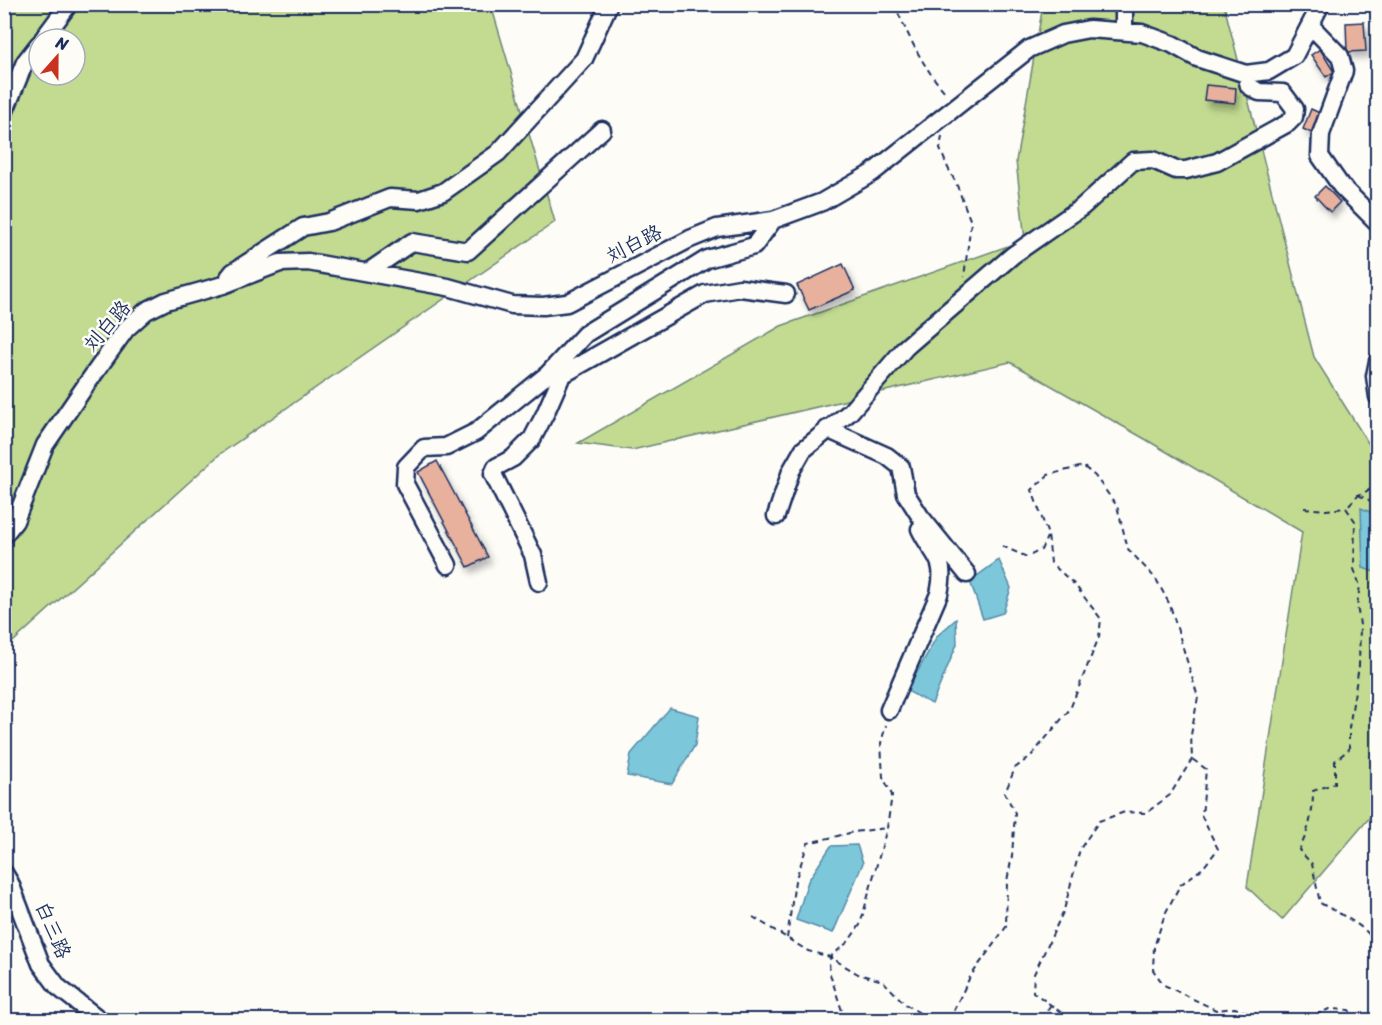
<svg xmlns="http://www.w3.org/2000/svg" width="1382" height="1025" font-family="Sriracha,'LXGW WenKai TC',sans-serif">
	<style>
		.green { fill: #c2db91; stroke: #6e8578; stroke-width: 1.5; fill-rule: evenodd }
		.water { fill: #7bc7da; stroke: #558aa8; stroke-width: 1.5 }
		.building { fill: #e8b19e; stroke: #1b2f5e; stroke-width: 1.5; filter: url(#shadow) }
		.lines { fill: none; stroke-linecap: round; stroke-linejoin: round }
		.minor-casing { stroke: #1b2f5e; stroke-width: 21 }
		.path { stroke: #1b2f5e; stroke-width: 2; stroke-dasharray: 6 4.5; stroke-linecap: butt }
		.minor { stroke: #fdfcf7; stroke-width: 16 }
		.labels { text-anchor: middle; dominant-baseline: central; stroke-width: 5; stroke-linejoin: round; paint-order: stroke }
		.street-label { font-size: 20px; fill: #1b2f5e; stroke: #fdfcf7 }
	</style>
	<defs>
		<filter id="shadow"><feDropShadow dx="3.5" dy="6" stdDeviation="3" flood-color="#0004"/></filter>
	</defs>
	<rect width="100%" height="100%" fill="#fdfcf7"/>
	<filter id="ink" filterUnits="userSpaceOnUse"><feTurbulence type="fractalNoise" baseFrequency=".0167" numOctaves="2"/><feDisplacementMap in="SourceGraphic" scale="12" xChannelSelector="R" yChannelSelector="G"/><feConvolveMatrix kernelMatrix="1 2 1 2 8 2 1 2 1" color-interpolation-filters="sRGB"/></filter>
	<g filter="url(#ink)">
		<path class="green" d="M5,5H491L555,222L220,454L5,649ZM39,39H75V75H39Z
			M1043,5H1224L1314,357L1377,457V809L1282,920L1247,887L1302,532L1145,439L1010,362L632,450L578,443L781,326L1025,240L1016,161Z"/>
		<path class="water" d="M1361,508L1377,515V573L1363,568Z
			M999,560L1011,588L1003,613L983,619L970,581Z
			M956,619L957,644L932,704L907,691L937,636Z
			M670,708L699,716L695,745L672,784L627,776L631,754Z
			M857,845L863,863L833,933L796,920L808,881L831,846Z"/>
		<path class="building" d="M1364,22L1366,51L1347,52L1346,23Z
			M1320,49L1334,72L1326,77L1311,55Z
			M1206,85L1236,88L1235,103L1204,100Z
			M1311,109L1324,115L1316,135L1303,129Z
			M1325,186L1340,202L1330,212L1315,196Z
			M843,264L855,290L809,310L797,285Z
			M437,461L488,557L468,567L418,472Z"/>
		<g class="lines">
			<g class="minor-casing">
				<path id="minor" d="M1124,4V31
					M1310,25L1340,56L1344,71L1321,134L1320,156L1341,186L1378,223
					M43,39L69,4
					M4,113L25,62L39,44
					M368,272L412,242L468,251L602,130
					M229,277L233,272L303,227L329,222L390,198L419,200L443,192L498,153L584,59L609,4
					M1378,361L1375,376L1378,397
					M548,374L562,375L705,294L740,288L786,294
					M827,429L887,456L901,467L906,494L920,516L967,574
					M776,516L791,471L803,450L850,412L906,347L1013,255L1082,207L1133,161L1153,160L1176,170H1186L1217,162L1288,123L1294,117L1295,109L1283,93L1259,92L1249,86L1246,74
					M4,535L15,521L45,445L86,385L126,329L146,311L166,301L223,285L280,263L308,262L448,287L512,305L543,306L567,303L690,239L717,228L773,220L822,202L872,173L1029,49L1063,34L1089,29L1142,33L1172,44L1197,58L1246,74L1269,71L1294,56L1321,4
					M448,565L405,484L406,467L424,448L446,447L476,432L548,374L585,334L707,259L754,246L773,220
					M539,582L533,555L493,474L496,467L513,458L532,439L545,414L562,375
					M889,710L939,594C947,557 934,558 920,529
					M4,873L10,883L41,964L58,987L100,1020"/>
			</g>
			<path class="path" d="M894,4C908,35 924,70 947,94
				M942,136L940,149L948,168L956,183L971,222L964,277
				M1378,483L1376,487L1358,495L1346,508L1355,521L1354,569L1360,586L1357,605L1360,625L1359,666L1349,728V749L1335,761V783L1313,791C1313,814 1309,830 1299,850L1312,864L1320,903C1340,914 1366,925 1378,946
				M1358,495L1378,504
				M1304,508L1326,510L1346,508
				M1002,546L1027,557L1041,550L1047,537
				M753,917L808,951L830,957L858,974L883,981L905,1004L931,1020
				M787,938L795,881L808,843L854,832L887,828
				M845,1020L829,971L830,957L848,942L860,925L887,828L892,795L883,777L881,743L886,725
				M949,1020L970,977L1006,927L1007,881L1012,856L1015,813L1005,793L1015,768L1031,756L1070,709L1099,637L1101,619L1075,585L1051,563L1048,535L1032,490L1048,475L1083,466L1095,476L1117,506L1128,549L1156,579L1170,605L1198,697L1191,735L1192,759L1206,769L1202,817L1218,849L1203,868L1180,885L1165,914L1154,947L1153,970L1164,985L1216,1010L1235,1008L1248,1013L1255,1020
				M1042,1020L1051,1004
				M1069,1020L1066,1016L1033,992L1034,974L1064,910L1080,849L1099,821L1125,812L1146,813L1170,795L1192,759
				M1306,1020L1329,1009L1349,1010L1357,1020"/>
			<use href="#minor" class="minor"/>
		</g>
	</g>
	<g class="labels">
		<g class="street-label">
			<text transform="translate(634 244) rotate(-27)">刘白路</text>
			<text transform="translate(107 326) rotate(-49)">刘白路</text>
			<text transform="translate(53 930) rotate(67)">白三路</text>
		</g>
	</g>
	<rect width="1382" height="1025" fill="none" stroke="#fdfcf7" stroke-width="24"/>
	<rect x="12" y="12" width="1358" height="1001" fill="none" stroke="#1b2f5e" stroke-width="2" filter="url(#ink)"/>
	<g transform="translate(57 57) rotate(21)"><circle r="28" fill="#fdfcf7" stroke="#a3aaba" stroke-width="1.5"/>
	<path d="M0-4.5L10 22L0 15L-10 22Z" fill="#c8321e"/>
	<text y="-9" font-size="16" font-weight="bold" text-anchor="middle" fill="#1b2f5e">N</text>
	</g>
</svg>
